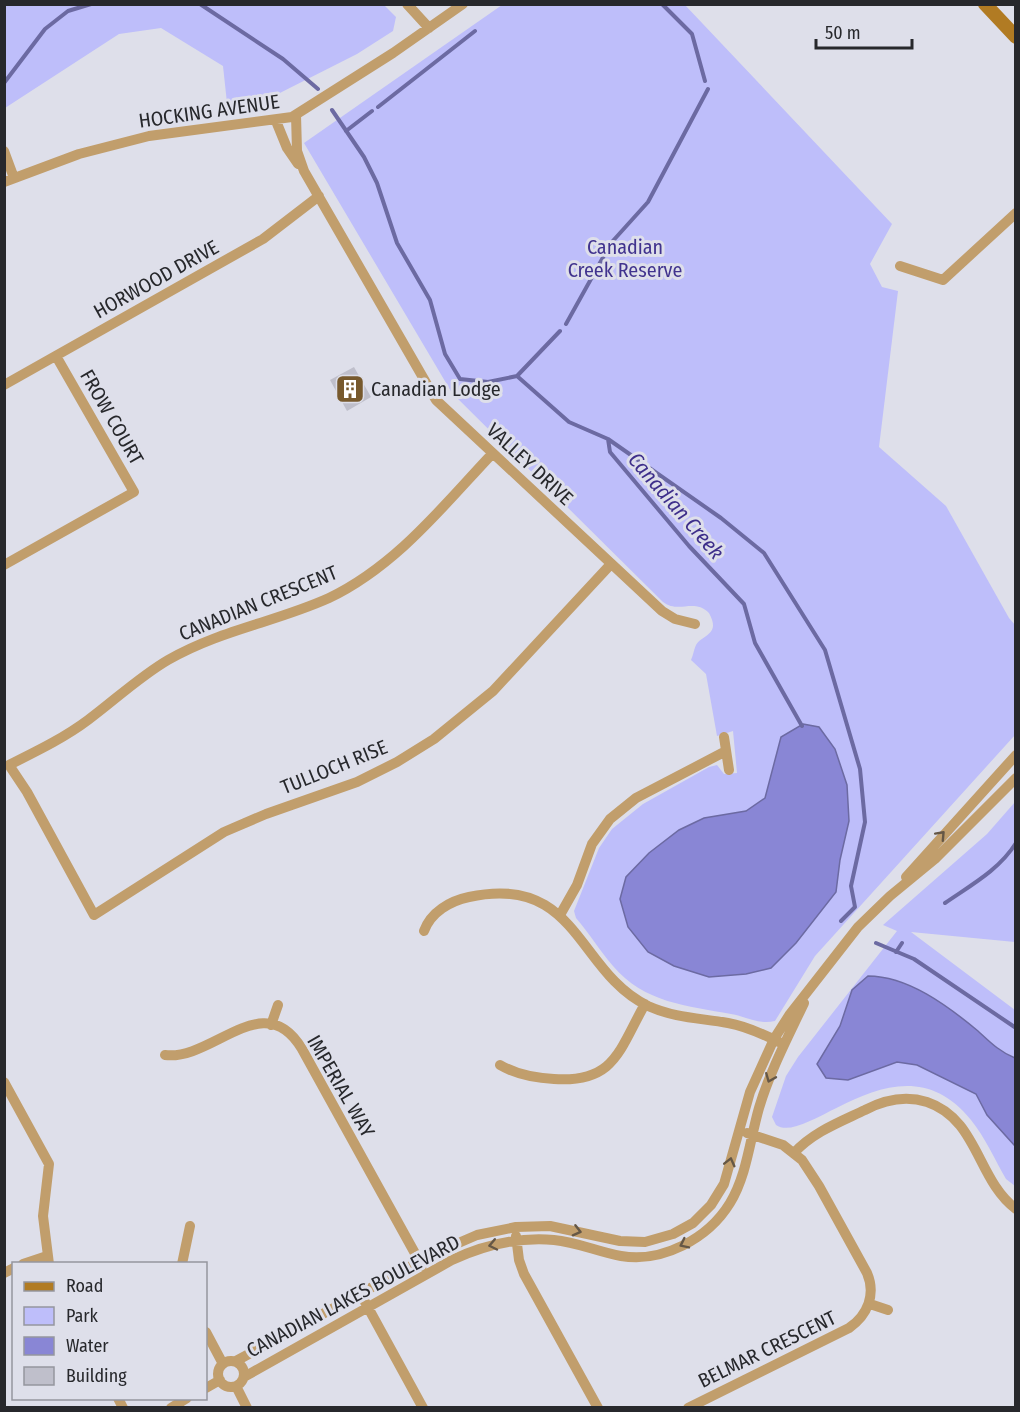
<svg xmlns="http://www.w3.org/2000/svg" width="1020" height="1412" font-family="'Fira Sans Condensed',sans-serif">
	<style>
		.green { fill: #bebefa }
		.water { fill: #8986d5; stroke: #6c6aa2; stroke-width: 1.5 }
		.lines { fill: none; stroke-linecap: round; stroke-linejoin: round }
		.stream { stroke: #6c6aa2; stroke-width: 4 }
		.building { fill: #bfbfcb }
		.minor { stroke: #c19e6c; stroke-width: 10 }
		.secondary { stroke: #b17b23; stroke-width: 14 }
		.oneway { stroke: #655746 }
		.labels { text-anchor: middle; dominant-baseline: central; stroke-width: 6; stroke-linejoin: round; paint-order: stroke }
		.street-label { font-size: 20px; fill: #27282c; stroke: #dedfea }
		.park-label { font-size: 20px; fill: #41338e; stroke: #dedfea }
		.poi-label { font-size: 20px; fill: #27282c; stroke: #dedfea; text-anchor: start }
		.water-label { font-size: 21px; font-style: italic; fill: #3e2f8b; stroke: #dedfea }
	</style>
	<rect width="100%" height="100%" fill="#dedfea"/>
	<path class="green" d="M384,5L396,17L393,31L357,54L266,100L227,103L223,66L161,28L119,34L5,108V5Z
		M502,5H685L892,224L870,264L882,287L898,291L879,447L946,506L1009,618L1015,625V735L815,956L775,1021C759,1025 748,1017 731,1014C688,1006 644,1003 613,966C600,951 589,933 576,918L574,911L599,848L612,829L643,804L709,767L717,765L724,774L737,773L733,731L717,736L706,674L691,660C693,656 694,649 696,645C703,634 721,635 709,613C694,598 679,614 663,602L452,393L304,143Z
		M1015,802V942L911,932L1015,1010V1186L1006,1179C995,1160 985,1137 971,1120C900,1031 808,1147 776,1125L772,1117L786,1076L798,1057L897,931L883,925L987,834Z"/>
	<path class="water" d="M803,724L819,727L835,749L847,785L849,821L840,860L836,892L796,943L771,968L746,974L709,977L674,966L648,952L628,927L620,899L626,877L649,853L679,830L704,818L746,811L765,798L781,737Z
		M868,976C908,976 948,1006 978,1031C991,1043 1000,1052 1015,1058V1146L987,1115L976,1094L917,1065L897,1062L848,1080L826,1078L817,1064L840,1026L852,990Z"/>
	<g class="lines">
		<path class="stream" d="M200,4L283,59L318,89
			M662,4L692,34L705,81
			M4,83L45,29L68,11L91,4
			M378,107L475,31
			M332,110L364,157L377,183L397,243L430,300L445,354L460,379L488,382L517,376L569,422L608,439L610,452L689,546L744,604L755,643L802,726
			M346,131L372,111
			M566,324L611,243L648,202L708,89
			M517,376L560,331
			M608,439L721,518L764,553L825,650L860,769L865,822L851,886L855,907L841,921
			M945,903C971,885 999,870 1016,843
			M876,943L914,959L1016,1028
			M896,952L902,943"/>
	</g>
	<path class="building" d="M354,367L371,397L347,411L330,380Z"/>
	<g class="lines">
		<path class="minor" d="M407,4L429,28
			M296,115L297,151L304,171L436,400L662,611L675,619L695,624
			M276,121L287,148L298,164
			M4,151L14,178
			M4,182L79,154L149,136L292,117L393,53L463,4
			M900,266L943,280L1016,213
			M4,385L263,239L319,196
			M492,454C443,506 396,566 329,598C276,622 220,630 168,660C139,677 115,700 88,720C64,738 37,751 9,765L27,792L94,915L224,832L266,814L357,782L397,762L434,739L493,691L611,564
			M4,565L134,492L56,356
			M724,737L729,770
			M906,877L1016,755
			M560,915L577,885L592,844L610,819L636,798L726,751
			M424,931C431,912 450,901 469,897C578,873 577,972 648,1006C675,1018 700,1018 728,1023C745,1026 763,1034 779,1042
			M271,1025L278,1005
			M165,1055C213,1061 264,985 302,1049L422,1266
			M500,1065C517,1075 534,1078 554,1079C615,1083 619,1050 645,1004
			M4,1082L49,1164L43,1216L49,1264
			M794,1153C813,1132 840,1122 865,1110C884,1100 905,1095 927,1102C978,1119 977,1180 1016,1209
			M516,1236L519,1260L524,1274L598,1408
			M23,1264L47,1256
			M182,1264L190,1226
			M4,1273L14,1268
			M365,1302L423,1408
			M870,1304L888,1310
			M206,1332L223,1364
			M218 1374a13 13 0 1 1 26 0a13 13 0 1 1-26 0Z
			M236,1361L433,1254L477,1235L516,1227L550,1226L620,1241L645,1242L673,1234L693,1223L711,1205L724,1184L750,1092L774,1039L790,1014L858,927L890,896L935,859L1016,778
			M244,1377L452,1260C484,1245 519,1237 554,1240C577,1242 598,1252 621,1256C662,1263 708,1239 730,1203C747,1175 750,1139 759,1108C770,1071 788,1037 804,1003
			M236,1386L247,1408
			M206,1388L220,1380
			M118,1398L123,1408
			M171,1408L187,1398
			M688,1408L849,1328C868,1315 876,1294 867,1273L819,1186L802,1160L783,1145L747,1133"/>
		<path class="secondary" d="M985,4L1016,37"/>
	</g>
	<defs><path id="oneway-chevron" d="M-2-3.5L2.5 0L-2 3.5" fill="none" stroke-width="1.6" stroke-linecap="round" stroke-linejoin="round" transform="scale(1.5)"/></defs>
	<g class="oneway">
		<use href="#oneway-chevron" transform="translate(941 835) rotate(-47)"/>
		<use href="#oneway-chevron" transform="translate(770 1078) rotate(112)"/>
		<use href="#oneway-chevron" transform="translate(730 1162) rotate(-76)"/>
		<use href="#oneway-chevron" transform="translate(577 1231) rotate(14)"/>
		<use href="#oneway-chevron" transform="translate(684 1244) rotate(154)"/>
		<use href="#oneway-chevron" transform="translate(493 1245) rotate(168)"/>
	</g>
	<defs>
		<g id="building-square" transform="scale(1.5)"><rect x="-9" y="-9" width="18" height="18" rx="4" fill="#77592d" stroke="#dedfea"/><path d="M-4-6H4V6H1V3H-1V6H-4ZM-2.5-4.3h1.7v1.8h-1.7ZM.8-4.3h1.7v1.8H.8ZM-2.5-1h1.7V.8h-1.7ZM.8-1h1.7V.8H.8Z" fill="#fff"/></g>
	</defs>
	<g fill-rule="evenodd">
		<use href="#building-square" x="350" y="389"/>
	</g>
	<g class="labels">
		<g class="street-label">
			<text transform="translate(209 111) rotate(-8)">HOCKING AVENUE</text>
			<text transform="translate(156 279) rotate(-29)">HORWOOD DRIVE</text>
			<text transform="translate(112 417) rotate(60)">FROW COURT</text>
			<text transform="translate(530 464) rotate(43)">VALLEY DRIVE</text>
			<text transform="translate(258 603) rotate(-22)">CANADIAN CRESCENT</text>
			<text transform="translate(334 767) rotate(-22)">TULLOCH RISE</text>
			<text transform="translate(341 1086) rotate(60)">IMPERIAL WAY</text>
			<text transform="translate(353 1296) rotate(-28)">CANADIAN LAKES BOULEVARD</text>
			<text transform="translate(767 1349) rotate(-26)">BELMAR CRESCENT</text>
		</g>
		<g class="park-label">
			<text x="625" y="247">Canadian<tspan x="625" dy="23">Creek Reserve</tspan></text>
		</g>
		<g class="poi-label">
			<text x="371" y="389">Canadian Lodge</text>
		</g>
		<g class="water-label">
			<text transform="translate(676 506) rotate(49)">Canadian Creek</text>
		</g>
	</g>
	<rect width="1020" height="1412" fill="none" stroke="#27282c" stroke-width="12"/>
	<rect x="12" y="1262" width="195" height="138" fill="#dedfea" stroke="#95969e" stroke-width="1.5"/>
	<rect x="24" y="1282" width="30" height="9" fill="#b17b23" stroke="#95969e" stroke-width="1.5"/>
	<text x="66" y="1292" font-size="18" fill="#27282c">Road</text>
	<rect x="24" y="1307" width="30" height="18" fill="#bebefa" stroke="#95969e" stroke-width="1.5"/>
	<text x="66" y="1322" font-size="18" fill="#27282c">Park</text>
	<rect x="24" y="1337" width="30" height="18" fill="#8986d5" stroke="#95969e" stroke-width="1.5"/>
	<text x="66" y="1352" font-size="18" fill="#27282c">Water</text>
	<rect x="24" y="1367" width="30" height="18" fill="#bfbfcb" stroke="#95969e" stroke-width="1.5"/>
	<text x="66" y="1382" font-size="18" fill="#27282c">Building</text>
	<path d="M816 39v9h96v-9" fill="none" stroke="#27282c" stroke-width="3"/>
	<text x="825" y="39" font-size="18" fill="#27282c" stroke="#dedfea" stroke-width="4.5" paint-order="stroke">50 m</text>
</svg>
